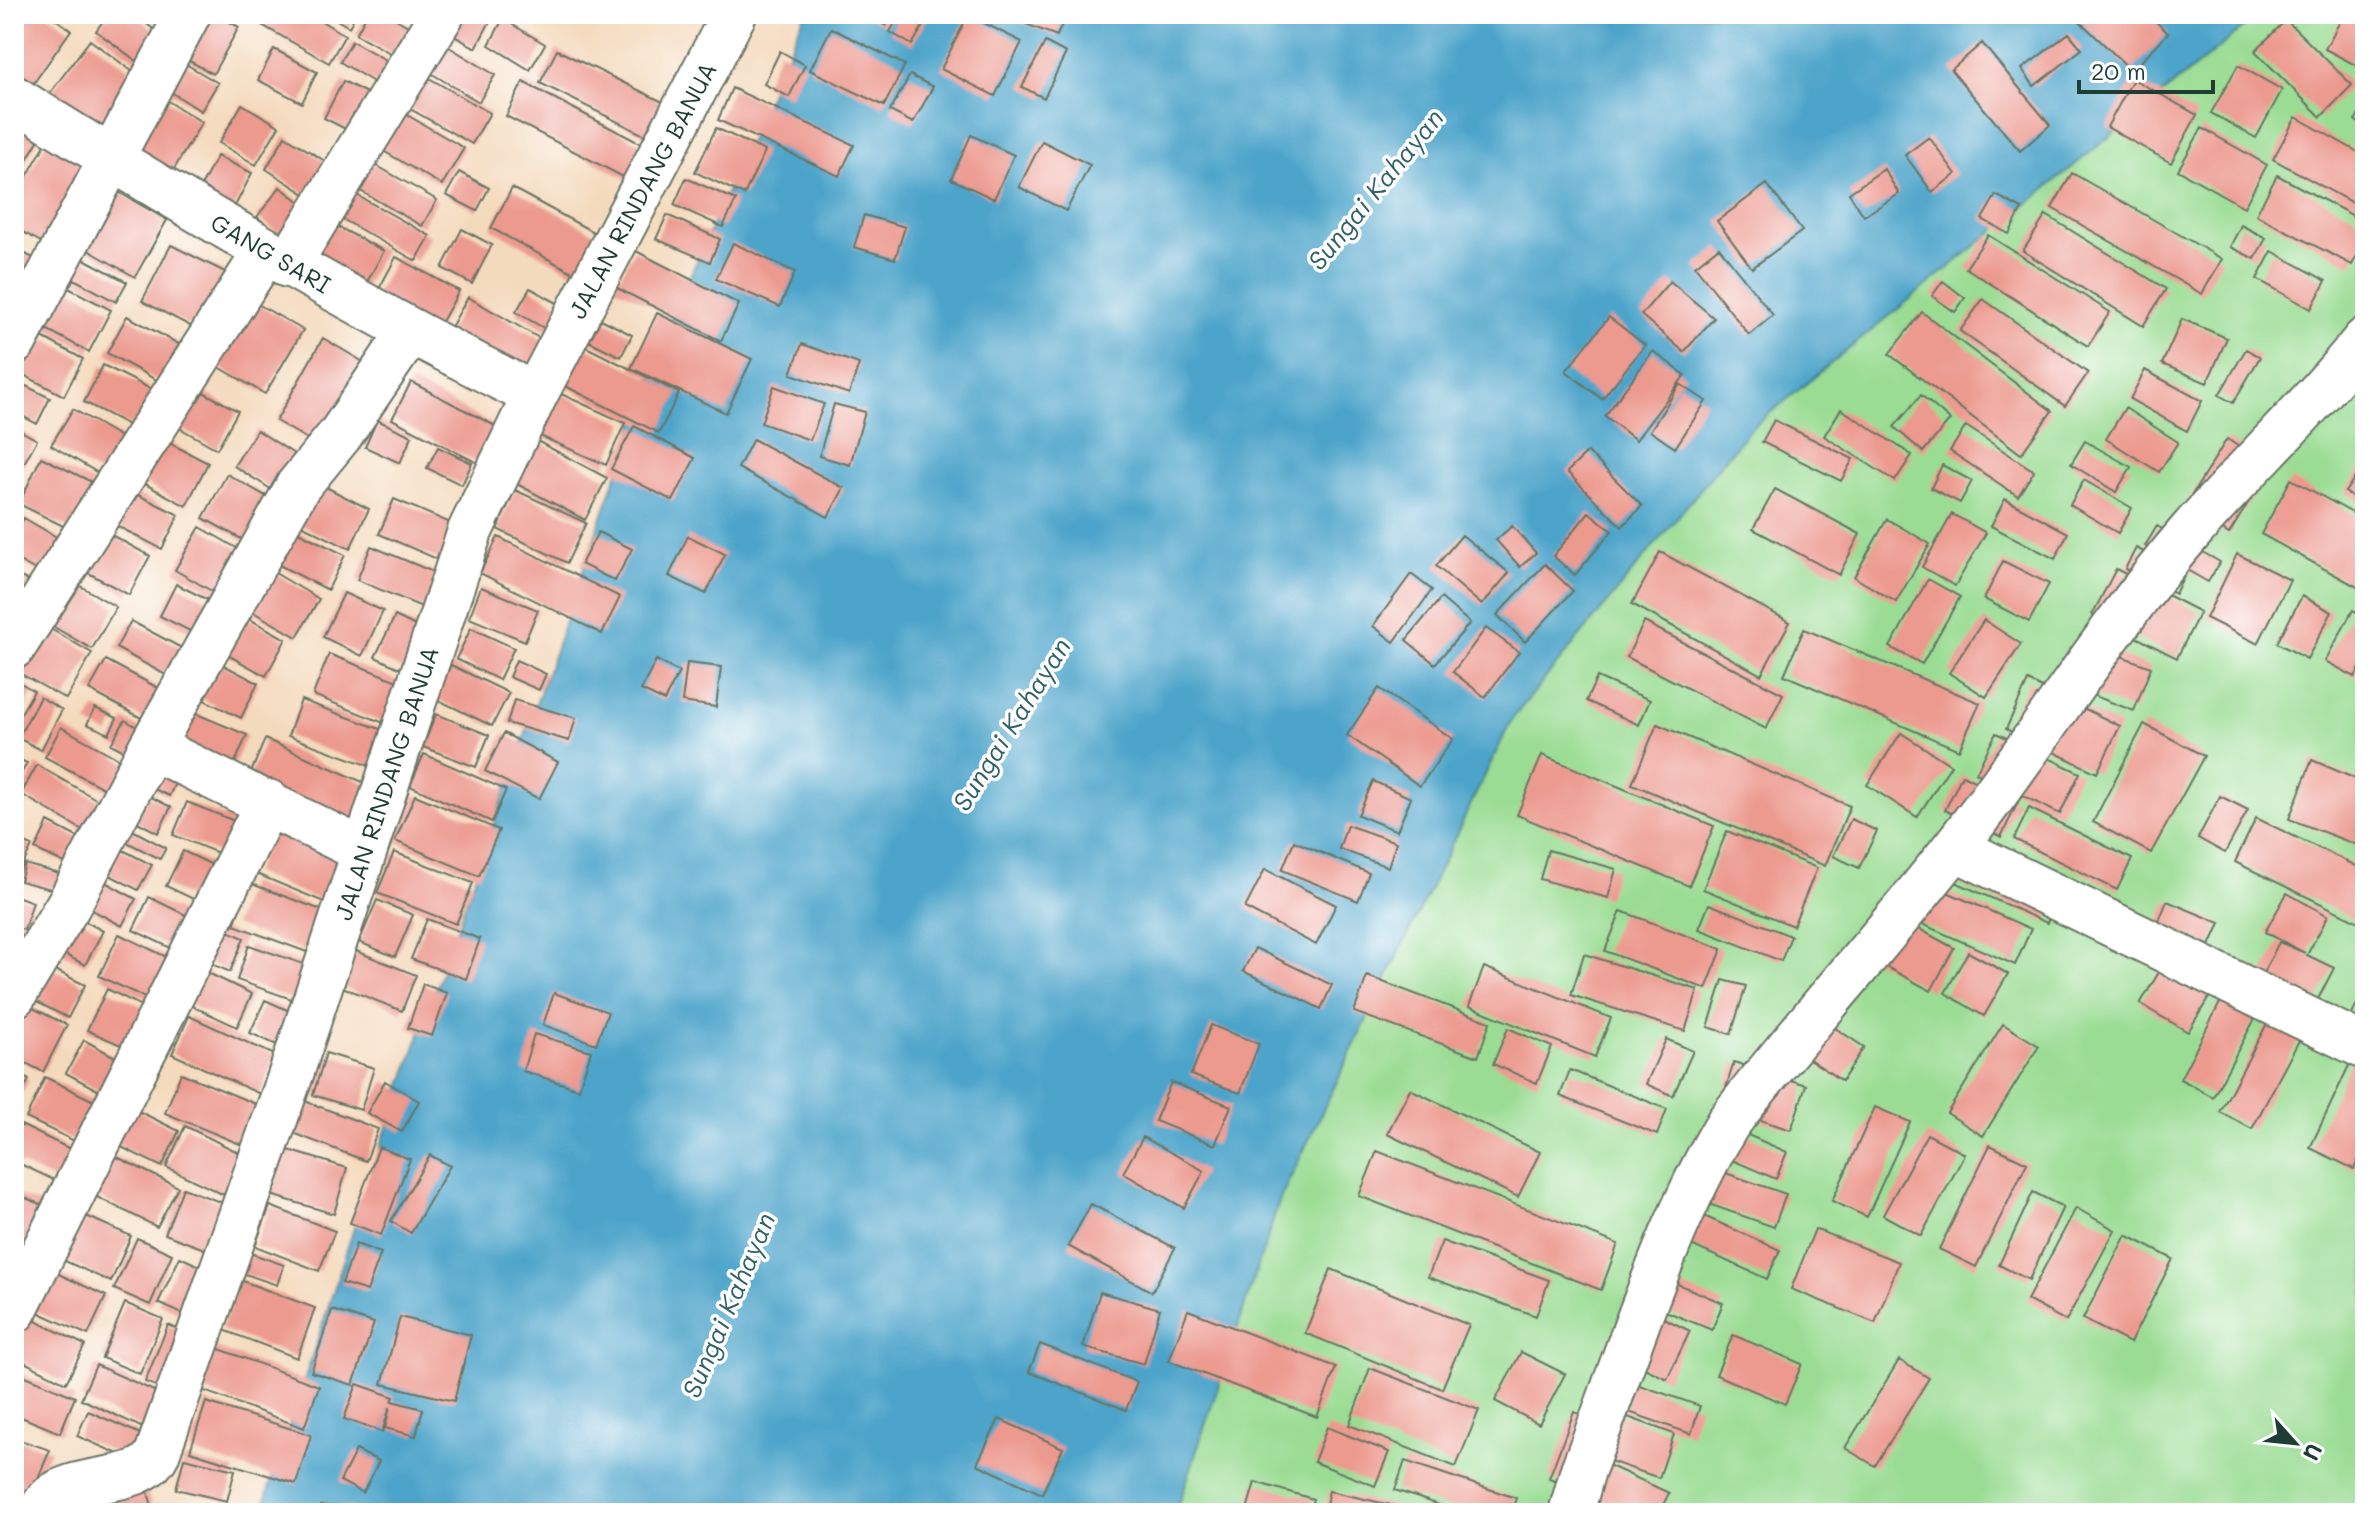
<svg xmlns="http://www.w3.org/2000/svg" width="2379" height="1527" font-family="Mali,sans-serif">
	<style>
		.green { fill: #9adc93; stroke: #5c8c64; stroke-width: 2 }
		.water { fill: #4ea4ca; stroke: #36707f; stroke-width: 2 }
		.building { fill: #ec998e }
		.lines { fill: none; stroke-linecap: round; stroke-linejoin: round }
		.minor-casing { stroke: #6a7464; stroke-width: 48 }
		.minor { stroke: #fff; stroke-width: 44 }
		.labels { text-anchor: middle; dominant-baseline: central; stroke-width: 7; stroke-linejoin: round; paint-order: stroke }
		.street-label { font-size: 24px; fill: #1f3d34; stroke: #fff }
		.water-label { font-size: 26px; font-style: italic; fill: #2f6168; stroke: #fff }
	</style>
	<rect width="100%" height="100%" fill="#fff"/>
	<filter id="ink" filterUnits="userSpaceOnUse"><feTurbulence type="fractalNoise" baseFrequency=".0125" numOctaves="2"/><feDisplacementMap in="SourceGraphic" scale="16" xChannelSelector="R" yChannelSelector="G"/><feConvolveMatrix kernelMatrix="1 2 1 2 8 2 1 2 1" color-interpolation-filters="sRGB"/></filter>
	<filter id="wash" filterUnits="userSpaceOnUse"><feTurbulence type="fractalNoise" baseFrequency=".006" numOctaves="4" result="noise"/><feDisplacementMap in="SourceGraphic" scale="32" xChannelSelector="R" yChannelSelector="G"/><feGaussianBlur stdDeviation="1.8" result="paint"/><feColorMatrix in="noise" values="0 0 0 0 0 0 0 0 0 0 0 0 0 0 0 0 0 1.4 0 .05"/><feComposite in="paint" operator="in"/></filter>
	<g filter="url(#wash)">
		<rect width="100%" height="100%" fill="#f4dabd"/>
		<path class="green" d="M2260,14H2365V1513H1176L1280,1199L1512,719L1748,431Z"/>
		<path class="water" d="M805,14H2260L1748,431L1512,719L1280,1199L1176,1513H261L384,1136L673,315Z"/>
		<g id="blocks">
			<path class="building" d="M16,14H48L71,30L24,97L14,89Z
				M108,14H133L163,36L142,65L96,31Z
				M196,14H215L239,27L213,74L175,53Z
				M268,14H309L345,35L329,63L262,25Z
				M327,14H356L349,27Z
				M367,14H387L415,30L399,58L356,34Z
				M449,14H494L476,48L441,29Z
				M864,14H892L886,26Z
				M900,14H930L912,45L890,32Z
				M1012,14H1066L1057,36L1010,18Z
				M2072,14H2148L2168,33L2132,71Z
				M2344,14H2365V70L2325,49Z
				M968,15L1022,42L995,96L941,69Z
				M503,19L545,44L530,70L489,45Z
				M2286,20L2352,85L2321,117L2255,51Z
				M831,28L905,65L884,106L810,70Z
				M2069,33L2082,49L2034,86L2022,69Z
				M436,39L495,75L479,102L419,66Z
				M90,40L140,77L97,134L47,97Z
				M352,41L400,68L387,90L340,62Z
				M1045,42L1066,53L1044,98L1022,87Z
				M1982,43L2050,125L2020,151L1951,70Z
				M274,49L317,72L302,103L258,80Z
				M557,50L671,106L654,140L540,83Z
				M780,51L805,65L789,97L764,84Z
				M179,60L218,83L201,111L163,87Z
				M2238,65L2282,90L2256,138L2211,113Z
				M415,70L490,113L472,144L398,102Z
				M910,75L933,87L913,123L890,111Z
				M2133,79L2197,115L2171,163L2107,127Z
				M343,81L378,99L359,136L324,118Z
				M523,82L647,147L629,180L506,116Z
				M732,88L854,145L839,176L718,120Z
				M153,92L202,122L170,176L121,147Z
				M242,104L279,126L256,165L219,143Z
				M2365,107V128L2355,120Z
				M395,108L464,148L442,185L373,145Z
				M2296,117L2365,156V210L2273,159Z
				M14,123L39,139L14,181Z
				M716,128L765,151L744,195L695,172Z
				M2202,128L2267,165L2244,207L2178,170Z
				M971,135L1014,155L994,199L951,179Z
				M285,136L336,168L316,201L266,169Z
				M1929,137L1956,174L1932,192L1905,155Z
				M1042,141L1090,165L1066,211L1019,187Z
				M46,143L100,174L57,251L14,227V199Z
				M217,156L252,173L233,210L198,192Z
				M365,159L437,200L422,226L350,185Z
				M1884,169L1899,194L1864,216L1849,193Z
				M459,172L489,188L477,211L446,195Z
				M2072,173L2222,259L2202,294L2052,208Z
				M2277,175L2365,222V241L2352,265L2256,215Z
				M686,178L736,200L723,227L674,205Z
				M1767,184L1802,231L1752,268L1717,221Z
				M280,187L311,210L289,242L257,217Z
				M344,188L430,236L416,261L330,212Z
				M512,188L606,239L585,279L491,228Z
				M113,189L167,220L135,277L81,246Z
				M1996,195L2022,209L2009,234L1982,219Z
				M667,215L720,239L710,262L656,239Z
				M864,215L905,227L895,259L854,247Z
				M2046,215L2166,289L2143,326L2023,251Z
				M325,220L384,251L361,293L302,262Z
				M2241,225L2266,238L2255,259L2230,247Z
				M462,229L492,245L472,284L442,268Z
				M1988,235L2110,312L2088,346L1966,268Z
				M733,243L795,272L780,307L716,279Z
				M171,245L225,272L196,329L142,301Z
				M1719,247L1773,315L1749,335L1695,266Z
				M14,248L39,261L26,286L14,280Z
				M634,250L739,304L721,341L615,287Z
				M69,251L127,282L116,302L59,271Z
				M2272,251L2326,281L2311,309L2257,279Z
				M396,257L459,291L434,336L372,302Z
				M55,281L111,310L89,352L33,322Z
				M1670,281L1714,318L1684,352L1641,315Z
				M1943,281L1965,298L1955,312L1932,296Z
				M530,288L568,309L554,334L516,312Z
				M468,297L546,342L524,381L446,336Z
				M1983,299L2088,373L2065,406L1960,331Z
				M256,303L303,330L265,394L219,367Z
				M1922,312L2052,411L2021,454L1889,354Z
				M657,313L752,359L726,413L631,368Z
				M127,316L188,349L167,386L107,353Z
				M1609,317L1645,345L1602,399L1566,371Z
				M601,319L632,335L621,357L589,341Z
				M2182,319L2227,338L2207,383L2162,364Z
				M29,330L83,359L64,396L14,370V358Z
				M323,338L370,366L323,448L276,421Z
				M802,344L859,364L849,394L791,374Z
				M584,346L679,393L659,433L565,386Z
				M2246,349L2260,357L2233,403L2219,395Z
				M1653,351L1685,375L1636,440L1605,416Z
				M103,365L157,392L138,430L84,402Z
				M2145,370L2202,401L2187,431L2130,399Z
				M14,380L50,398L37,424L14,412Z
				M411,382L503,430L485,467L392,419Z
				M1680,384L1706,401L1675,448L1650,431Z
				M192,386L238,411L217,449L171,423Z
				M774,386L824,404L810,440L761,423Z
				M559,393L625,423L606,465L540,436Z
				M1921,395L1950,420L1923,452L1894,427Z
				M834,404L865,412L850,465L819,456Z
				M2125,408L2178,442L2159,472L2106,439Z
				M73,409L131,443L110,480L51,445Z
				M1841,409L1912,455L1895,481L1824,436Z
				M377,420L412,436L400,463L365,447Z
				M1774,420L1853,459L1841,481L1762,442Z
				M634,426L695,458L673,501L611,469Z
				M1966,426L2034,471L2018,496L1950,451Z
				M14,427L37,440L18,474L14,472Z
				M257,430L308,463L285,498L234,466Z
				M154,435L208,463L186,506L132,477Z
				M753,439L844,488L828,517L738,468Z
				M2227,439L2270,467L2229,534L2185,506Z
				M537,441L607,478L585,520L515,483Z
				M2085,441L2131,467L2116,492L2071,464Z
				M438,447L472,463L462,485L427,468Z
				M1588,452L1642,506L1622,527L1567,472Z
				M41,457L100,486L77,533L19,504Z
				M2365,463V505L2345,492Z
				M1942,465L1972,481L1960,503L1931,488Z
				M227,474L278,503L254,546L203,518Z
				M2291,479L2365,520V581L2361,589L2261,534Z
				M2084,480L2132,508L2118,533L2070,505Z
				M316,482L369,509L350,549L295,522Z
				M124,488L179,515L162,549L107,521Z
				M1775,489L1860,534L1839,575L1753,529Z
				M515,490L586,523L567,563L497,529Z
				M394,499L460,527L444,562L379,534Z
				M2005,499L2068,533L2055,559L1991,526Z
				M1589,512L1612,531L1575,575L1553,556Z
				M1952,514L1986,533L1955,586L1922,567Z
				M24,518L65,542L46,576L14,558V536Z
				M1887,519L1930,544L1896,602L1854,577Z
				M1512,526L1536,553L1520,567L1496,540Z
				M2157,526L2220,562L2208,582L2145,546Z
				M200,527L247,554L222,597L175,570Z
				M292,529L345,555L328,590L275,563Z
				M102,530L150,556L129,595L81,569Z
				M598,532L632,549L615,581L581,564Z
				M1462,535L1509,573L1482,605L1436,566Z
				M688,536L725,554L706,594L669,576Z
				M498,537L620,597L602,634L480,573Z
				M371,546L443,576L429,610L357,580Z
				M2136,548L2185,573L2175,594L2125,569Z
				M1660,552L1790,622L1761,675L1632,604Z
				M2237,554L2290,580L2258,644L2206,618Z
				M2003,561L2049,584L2029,622L1984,599Z
				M1545,564L1573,591L1525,642L1497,615Z
				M2116,569L2200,612L2177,658L2092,615Z
				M270,570L319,599L297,637L248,609Z
				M14,574L33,583L14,619Z
				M1411,574L1432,590L1394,642L1373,626Z
				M1928,579L1960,597L1922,664L1890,647Z
				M72,581L116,607L92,649L47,623Z
				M176,584L218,605L202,637L160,616Z
				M481,587L538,610L525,641L469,618Z
				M344,593L383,611L362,656L323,637Z
				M2302,596L2332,612L2307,659L2277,643Z
				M1441,598L1470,623L1435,664L1406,640Z
				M2353,610L2365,617V659L2355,677L2325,661Z
				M244,616L286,639L266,676L224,653Z
				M395,616L428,632L408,672L375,657Z
				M1984,620L2021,644L1986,697L1949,673Z
				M131,621L189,652L175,680L116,648Z
				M1644,622L1783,694L1766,729L1627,657Z
				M40,623L92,653L66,699L14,670Z
				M471,628L514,648L499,680L456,659Z
				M1486,628L1519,652L1485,697L1453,672Z
				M1804,629L1980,703L1959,750L1784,675Z
				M2083,642L2151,667L2134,711L2066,685Z
				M329,654L405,684L389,725L313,695Z
				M212,659L258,683L241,718L194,695Z
				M106,660L162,690L145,720L89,690Z
				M516,660L546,674L539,690L509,677Z
				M656,660L679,672L664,701L641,690Z
				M687,663L721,667L716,707L682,702Z
				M451,665L509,693L492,726L434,698Z
				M1597,677L1650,700L1639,725L1586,701Z
				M14,679L34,691L14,725Z
				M2028,681L2120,726L2097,773L2006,729Z
				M1379,688L1453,739L1420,786L1347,735Z
				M40,697L62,710L41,750L18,738Z
				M301,700L391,733L378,769L288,736Z
				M514,700L576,718L569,741L507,723Z
				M180,707L247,735L233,767L166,739Z
				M95,708L117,718L109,734L87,724Z
				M436,714L489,735L476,767L423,747Z
				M125,720L151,735L137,758L111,744Z
				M1657,724L1850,806L1825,866L1632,784Z
				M2144,724L2204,756L2151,853L2093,822Z
				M61,727L131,766L116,795L45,757Z
				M504,733L558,762L539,799L485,771Z
				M1901,733L1951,765L1917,817L1867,785Z
				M1996,733L2080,773L2060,814L1976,773Z
				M265,739L372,786L353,829L247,782Z
				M424,754L506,790L492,822L410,786Z
				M1542,755L1714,826L1689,886L1517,815Z
				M14,757L27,763L14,787Z
				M2312,760L2365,783V848L2289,819Z
				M155,761L180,773L169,796L143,784Z
				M37,765L108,806L91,835L21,794Z
				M1962,775L2018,802L2001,837L1945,810Z
				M1373,781L1411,798L1397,831L1358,815Z
				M139,791L171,807L158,833L126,816Z
				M415,795L499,830L479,876L395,841Z
				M2220,796L2248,810L2225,853L2198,838Z
				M187,802L247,826L233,859L173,835Z
				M2029,808L2132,859L2117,890L2014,839Z
				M2256,818L2365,870V925L2235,862Z
				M1851,819L1877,831L1859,868L1833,856Z
				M48,822L85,841L73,867L35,849Z
				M123,825L166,848L160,859L117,837Z
				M1347,825L1396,842L1388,867L1339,849Z
				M1727,831L1817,868L1793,926L1703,889Z
				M271,832L348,863L331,905L254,873Z
				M14,838L32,846L18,875L14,873Z
				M1294,841L1369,873L1358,901L1282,870Z
				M1945,845L2059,896L2047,923L1933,872Z
				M115,846L152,865L138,890L102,871Z
				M1548,850L1616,869L1608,898L1540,879Z
				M183,851L227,872L210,907L166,886Z
				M394,852L473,883L456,924L377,893Z
				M25,864L70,877L66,893L20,881Z
				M1265,869L1336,905L1316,945L1245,908Z
				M1904,873L2031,929L2015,965L1888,909Z
				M96,877L136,899L122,926L81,904Z
				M249,883L327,912L312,954L234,925Z
				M2287,893L2328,916L2307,955L2334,968L2317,1001L2263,974L2279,942L2305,953L2265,932Z
				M14,895L33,902L24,930L14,927Z
				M149,897L196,920L181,953L133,930Z
				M377,900L413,915L395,957L359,942Z
				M2167,901L2220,923L2210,946L2158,923Z
				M1709,904L1791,936L1781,961L1699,929Z
				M1879,907L1954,948L1931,991L1855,950Z
				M1621,911L1722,949L1706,989L1605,951Z
				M68,912L103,931L85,965L50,947Z
				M427,919L480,939L466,979L411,959Z
				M219,927L244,938L230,972L205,961Z
				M119,934L177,962L158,1004L99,976Z
				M2177,942L2225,971L2188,1032L2140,1004Z
				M249,945L312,967L300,1002L237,980Z
				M1255,948L1332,985L1321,1009L1243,971Z
				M356,951L416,975L402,1011L342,987Z
				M1968,952L2008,974L1984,1016L1945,993Z
				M1584,954L1698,990L1685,1031L1571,995Z
				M39,962L85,985L68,1018L23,995Z
				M1484,967L1611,1018L1595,1057L1469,1006Z
				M206,972L252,994L237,1027L190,1005Z
				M1367,976L1490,1022L1478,1057L1354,1012Z
				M2233,978L2267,996L2213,1097L2180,1079Z
				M1723,980L1746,986L1731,1034L1708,1027Z
				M423,984L447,993L432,1036L408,1028Z
				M2365,987V1028L2349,1021Z
				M107,989L152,1011L134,1051L87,1030Z
				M554,993L608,1012L596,1044L543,1025Z
				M2280,999L2312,1016L2252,1129L2220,1112Z
				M265,1000L303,1017L288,1050L250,1033Z
				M19,1001L67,1025L43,1072L14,1057V1011Z
				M1803,1007L1864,1047L1842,1081L1781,1040Z
				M189,1016L277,1056L260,1094L172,1054Z
				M2003,1024L2039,1046L1983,1136L1947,1113Z
				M1211,1025L1259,1044L1240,1093L1191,1075Z
				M1508,1028L1552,1047L1537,1083L1493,1064Z
				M534,1034L591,1051L579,1089L523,1071Z
				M1666,1039L1693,1051L1673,1096L1646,1084Z
				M84,1040L128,1064L110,1097L66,1073Z
				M2360,1042L2365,1045V1146L2354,1169L2310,1148Z
				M326,1053L374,1068L361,1110L313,1095Z
				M1734,1062L1806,1085L1791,1130L1720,1107Z
				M1570,1070L1667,1109L1657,1135L1560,1096Z
				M14,1072L29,1080L14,1107Z
				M181,1073L263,1107L247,1147L165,1113Z
				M45,1077L106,1107L87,1147L26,1118Z
				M385,1081L419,1101L402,1132L367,1113Z
				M1171,1082L1231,1106L1215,1145L1155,1121Z
				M1410,1089L1540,1152L1518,1197L1387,1134Z
				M305,1101L378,1129L366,1161L293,1133Z
				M130,1107L179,1131L162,1167L113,1143Z
				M1875,1107L1910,1122L1867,1217L1832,1201Z
				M1711,1119L1787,1152L1776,1179L1699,1146Z
				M21,1125L74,1151L58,1182L14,1161V1139Z
				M185,1126L244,1155L224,1195L166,1167Z
				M1927,1134L1965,1154L1921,1236L1883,1215Z
				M1143,1137L1204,1171L1184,1208L1123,1173Z
				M1990,1145L2027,1163L1976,1267L1939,1249Z
				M379,1147L410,1159L381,1235L350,1223Z
				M285,1149L347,1168L334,1214L271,1195Z
				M1377,1151L1618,1244L1601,1290L1359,1196Z
				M111,1154L178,1187L157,1227L91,1194Z
				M430,1155L450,1166L411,1233L391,1221Z
				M1694,1162L1786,1194L1774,1227L1683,1195Z
				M183,1188L231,1206L212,1252L165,1234Z
				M2033,1192L2063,1207L2029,1280L1999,1265Z
				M14,1193L47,1207L27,1249L14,1243Z
				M1091,1204L1175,1248L1152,1292L1068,1246Z
				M1677,1204L1780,1250L1767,1279L1664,1233Z
				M270,1206L335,1231L319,1271L255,1246Z
				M2076,1208L2115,1230L2066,1321L2027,1300Z
				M75,1211L131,1236L111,1282L54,1256Z
				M1815,1229L1899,1262L1875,1323L1791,1289Z
				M2126,1235L2173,1259L2130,1343L2083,1319Z
				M137,1238L172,1254L150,1305L114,1289Z
				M1442,1241L1549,1280L1536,1316L1428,1277Z
				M356,1244L381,1253L367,1291L342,1283Z
				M250,1253L284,1265L277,1285L242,1273Z
				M180,1257L208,1270L187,1316L158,1303Z
				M1331,1269L1469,1325L1442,1389L1305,1333Z
				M50,1270L106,1296L88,1335L33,1310Z
				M1644,1270L1723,1303L1712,1330L1633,1298Z
				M240,1280L315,1308L297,1358L221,1329Z
				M1100,1292L1160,1309L1144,1364L1083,1347Z
				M1629,1301L1690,1331L1667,1379L1605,1349Z
				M125,1303L163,1319L140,1374L102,1358Z
				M332,1310L374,1323L353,1385L311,1372Z
				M1188,1310L1336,1367L1317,1417L1169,1361Z
				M400,1317L471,1335L454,1401L382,1384Z
				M30,1318L85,1345L66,1383L14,1357V1350Z
				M168,1325L189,1334L167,1390L145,1382Z
				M1733,1335L1802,1364L1785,1404L1716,1375Z
				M1040,1344L1137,1382L1126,1410L1029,1372Z
				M214,1347L319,1386L304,1428L199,1389Z
				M1521,1352L1565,1374L1539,1424L1495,1401Z
				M1899,1360L1929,1378L1875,1466L1845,1448Z
				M96,1365L161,1394L145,1429L81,1399Z
				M1370,1368L1479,1410L1456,1467L1349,1425Z
				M14,1371L75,1397L60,1433L14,1414Z
				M1599,1371L1700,1406L1691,1434L1589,1398Z
				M357,1384L394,1397L392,1401L423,1409L416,1436L385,1428L390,1407L382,1432L344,1419Z
				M206,1402L311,1435L296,1484L190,1451Z
				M88,1411L152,1439L141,1464L77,1436Z
				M1574,1412L1598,1421L1574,1487L1549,1478Z
				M1617,1413L1674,1434L1659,1478L1601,1458Z
				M999,1419L1063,1448L1042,1494L977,1464Z
				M1327,1427L1389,1452L1375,1486L1314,1462Z
				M14,1438L50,1450L30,1497L14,1490Z
				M356,1450L379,1461L363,1493L340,1481Z
				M184,1458L235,1470L227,1501L176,1489Z
				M1593,1458L1669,1493L1659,1513H1578Z
				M1405,1461L1516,1498L1511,1513H1463L1395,1490Z
				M1255,1482L1313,1499L1309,1513H1246Z
				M147,1489L154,1513H119L115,1499Z
				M1329,1491L1422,1512V1513H1324Z
				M14,1498L34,1508L31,1513H14Z
				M320,1506L352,1508V1513H320Z"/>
		</g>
	</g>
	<g filter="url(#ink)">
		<use href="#blocks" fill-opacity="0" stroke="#6a7464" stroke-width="2"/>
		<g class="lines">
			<g class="minor-casing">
				<path id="minor" d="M14,98C184,205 356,306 535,395
					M288,265L442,14
					M14,342L188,14
					M14,646L266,251
					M151,747L362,850
					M1955,848L2365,1047
					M14,995L69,904L151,747L298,486L340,435L410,332
					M14,1311L268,802
					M40,1513C57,1468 138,1492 157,1454L290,1077L470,531L535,395L734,14
					M1571,1513L1583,1470C1628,1355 1665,1228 1728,1123C1801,1028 1882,941 1955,847C2036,744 2104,632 2190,532C2247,467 2310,408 2365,340"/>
			</g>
			<use href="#minor" class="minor"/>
		</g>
	</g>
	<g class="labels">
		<g class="street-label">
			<text transform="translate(642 190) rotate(-62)">JALAN RINDANG BANUA</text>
			<text transform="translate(271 253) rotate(30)">GANG SARI</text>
			<text transform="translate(386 783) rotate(-72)">JALAN RINDANG BANUA</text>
		</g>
		<g class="water-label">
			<text transform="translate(1375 189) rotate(-51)">Sungai Kahayan</text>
			<text transform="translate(1011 724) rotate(-58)">Sungai Kahayan</text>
			<text transform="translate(728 1305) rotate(-67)">Sungai Kahayan</text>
		</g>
	</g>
	<rect width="2379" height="1527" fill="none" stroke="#fff" stroke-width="48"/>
	<g transform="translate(2295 1443) rotate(117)" stroke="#ffffff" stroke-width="6" paint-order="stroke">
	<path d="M0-6L14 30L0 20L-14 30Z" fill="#1f3d34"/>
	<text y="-12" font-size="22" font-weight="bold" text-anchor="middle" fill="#1f3d34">U</text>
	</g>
	<path d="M2079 80v12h134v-12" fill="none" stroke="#1f3d34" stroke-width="4"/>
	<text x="2091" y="80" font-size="24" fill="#1f3d34" stroke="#ffffff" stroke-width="6" paint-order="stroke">20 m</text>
</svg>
